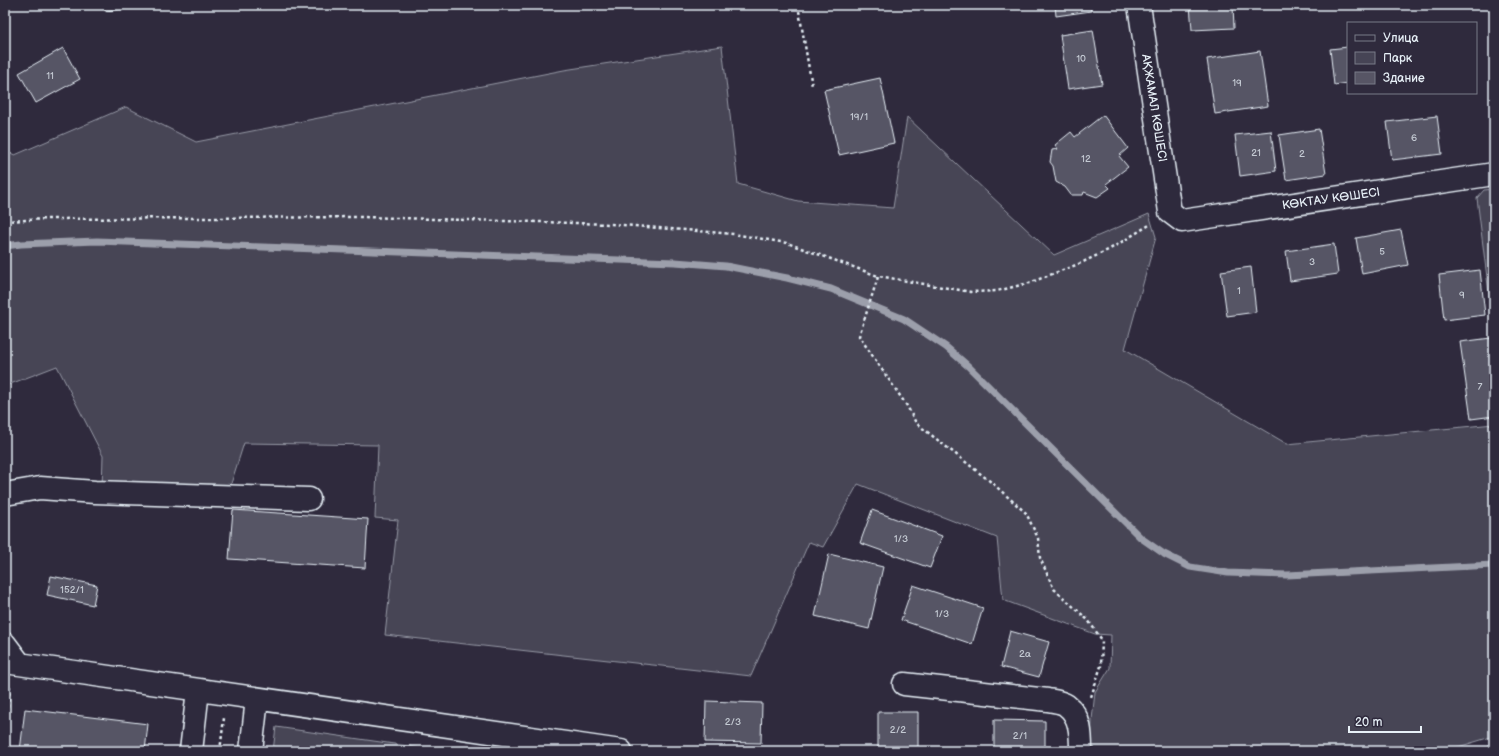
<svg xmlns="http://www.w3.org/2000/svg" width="1499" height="756" font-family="'Balsamiq Sans',sans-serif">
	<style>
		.green { fill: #464455; stroke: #979aa6 }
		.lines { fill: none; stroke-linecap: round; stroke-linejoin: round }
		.stream { stroke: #9c9fab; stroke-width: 7 }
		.building { fill: #575565; stroke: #e8f1f8 }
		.minor-casing { stroke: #e8f1f8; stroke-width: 25 }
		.path { stroke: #e8f1f8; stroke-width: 2.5; stroke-dasharray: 3 3; stroke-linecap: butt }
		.minor { stroke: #2f2a3d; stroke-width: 22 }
		.labels { text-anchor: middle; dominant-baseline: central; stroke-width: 3; stroke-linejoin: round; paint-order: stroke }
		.number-label { font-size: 10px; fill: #c4cad3 }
		.street-label { font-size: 12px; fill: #e8f1f8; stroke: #2f2a3d }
	</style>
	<rect width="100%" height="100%" fill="#2f2a3d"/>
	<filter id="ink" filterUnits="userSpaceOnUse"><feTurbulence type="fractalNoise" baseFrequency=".025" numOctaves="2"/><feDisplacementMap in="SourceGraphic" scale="8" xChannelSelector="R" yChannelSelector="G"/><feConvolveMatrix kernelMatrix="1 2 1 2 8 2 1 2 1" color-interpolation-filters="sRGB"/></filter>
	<g filter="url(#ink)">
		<path class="green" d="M722,46L738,184L798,201L893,208L907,117L1054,255L1149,214L1156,237L1125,349L1287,444L1494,424V736L1445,751H1091L1092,720L1095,692L1110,668L1111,635L1095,634L1003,600L997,538L858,484L823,547L809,542L751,676L385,635L398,520L375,518L378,445L244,443L228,493L102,488L103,456L57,366L5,386V151L15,155L126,107L196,142L564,70Z
			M1494,189V333L1477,198L1484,190Z
			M276,727L443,751H273Z"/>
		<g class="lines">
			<path class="stream" d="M5,246L21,244L97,241L675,262L726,266L787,278L831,289L904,319L946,347L968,366L1141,538L1164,554L1190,567L1228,573L1287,575L1494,565"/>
		</g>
		<path class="building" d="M105,5H152L153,6L105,11Z
			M1055,5H1090L1091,11L1056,16Z
			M1190,5H1233L1234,28L1192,30Z
			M1093,30L1102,84L1068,89L1060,35Z
			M1348,47V83L1334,85L1330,49Z
			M63,48L80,79L36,103L19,73Z
			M1260,51L1268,106L1215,114L1207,59Z
			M880,78L894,143L839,155L824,90Z
			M1103,115L1128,148L1119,156L1128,167L1106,184L1110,188L1097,197L1084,192L1083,195H1071L1065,187L1056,182L1053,166L1050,162L1052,150L1058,149L1055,145L1071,132L1075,137Z
			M1437,116L1442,154L1392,160L1387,122Z
			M1319,129L1326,174L1286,180L1279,135Z
			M1271,131L1276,171L1240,176L1235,135Z
			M1401,230L1408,265L1362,274L1356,238Z
			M1334,244L1338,274L1290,281L1286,251Z
			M1251,267L1256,312L1227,316L1221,271Z
			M1480,270L1485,315L1444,320L1439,275Z
			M1491,338L1494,358V416L1471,419L1460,342Z
			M233,510L368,519L365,568L229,559Z
			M872,510L942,536L930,568L860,543Z
			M829,554L883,567L869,629L815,616Z
			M51,576L97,585L93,605L47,595Z
			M913,585L983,608L972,644L901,620Z
			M1010,631L1049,642L1039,677L1001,667Z
			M706,701L762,703L761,743L705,742Z
			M25,709L148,724L145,751H20Z
			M878,712H918V748H878Z
			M994,720L1045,721V751H994Z"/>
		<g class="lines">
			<g class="minor-casing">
				<path id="minor" d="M1139,5L1170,212L1182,221L1494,174
					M5,494L40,488L95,492L309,499
					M5,644L20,664
					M5,662L621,751
					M904,684L1048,700C1054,701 1062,702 1066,705C1081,716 1081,735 1081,751
					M191,751L198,690
					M251,751L257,699"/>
			</g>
			<path class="path" d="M798,5L812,86
				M5,221L48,219L361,217L611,224L733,234L787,243L878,276L971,292L997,291L1029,283L1081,263L1110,249L1151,224
				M878,277L859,336L907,406L916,423L991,482L1026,513L1038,538L1040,558L1054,589L1088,620L1102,640L1101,666L1091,697
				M5,731L10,686
				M220,751L224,718"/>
			<use href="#minor" class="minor"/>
		</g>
	</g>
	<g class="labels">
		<g class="number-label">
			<text x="1081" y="59">10</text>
			<text x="50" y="76">11</text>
			<text x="1237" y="83">19</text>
			<text x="859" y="117">19/1</text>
			<text x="1414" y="138">6</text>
			<text x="1256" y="153">21</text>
			<text x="1302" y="154">2</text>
			<text x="1086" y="159">12</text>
			<text x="1382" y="252">5</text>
			<text x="1312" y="262">3</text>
			<text x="1239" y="291">1</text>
			<text x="1462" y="295">9</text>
			<text x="1480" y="387">7</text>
			<text x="901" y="539">1/3</text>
			<text x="72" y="590">152/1</text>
			<text x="942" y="614">1/3</text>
			<text x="1025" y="654">2а</text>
			<text x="733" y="722">2/3</text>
			<text x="898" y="730">2/2</text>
			<text x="1020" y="736">2/1</text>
		</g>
		<g class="street-label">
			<text transform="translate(1154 108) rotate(81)">АҚЖАМАЛ КӨШЕСІ</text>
			<text transform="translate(1331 199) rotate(-8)">КӨКТАУ КӨШЕСІ</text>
		</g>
	</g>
	<rect width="1499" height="756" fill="none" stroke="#2f2a3d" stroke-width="20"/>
	<rect x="10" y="10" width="1479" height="736" fill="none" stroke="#e8f1f8" stroke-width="1.5" filter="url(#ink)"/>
	<rect x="1347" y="22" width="130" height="72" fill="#2f2a3d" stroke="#797a88"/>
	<rect x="1355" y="35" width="20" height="6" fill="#2f2a3d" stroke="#797a88"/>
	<text x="1383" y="42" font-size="12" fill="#e8f1f8">Улица</text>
	<rect x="1355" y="52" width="20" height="12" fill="#464455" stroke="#797a88"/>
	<text x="1383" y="62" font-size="12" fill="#e8f1f8">Парк</text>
	<rect x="1355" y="72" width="20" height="12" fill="#575565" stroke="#797a88"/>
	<text x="1383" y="82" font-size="12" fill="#e8f1f8">Здание</text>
	<path d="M1349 726v6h72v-6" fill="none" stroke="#e8f1f8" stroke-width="2"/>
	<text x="1355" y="726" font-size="12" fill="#e8f1f8" stroke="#2f2a3d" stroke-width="3" paint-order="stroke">20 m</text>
</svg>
